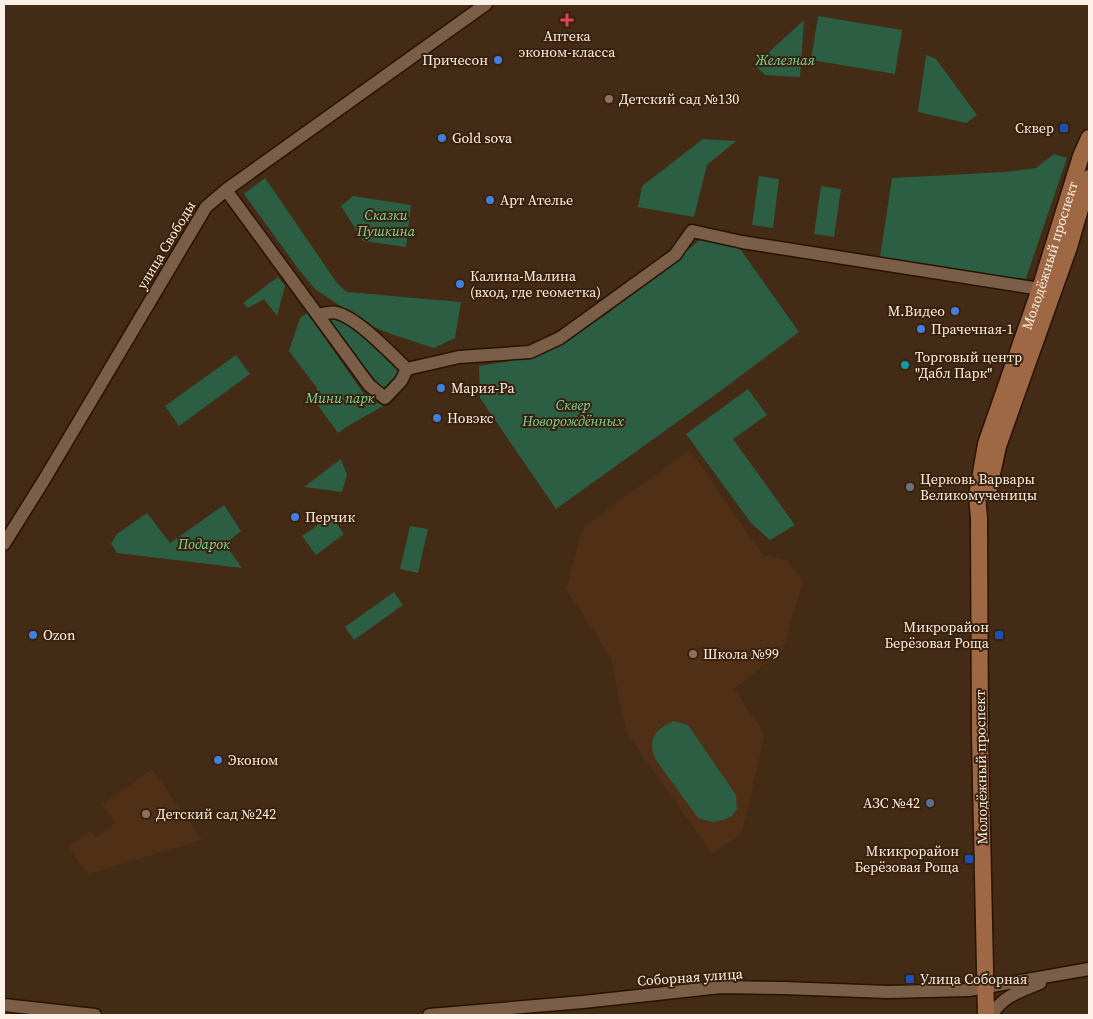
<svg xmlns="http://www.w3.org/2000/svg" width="1093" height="1019" font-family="'Source Serif 4',serif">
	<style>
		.built { fill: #4f3016 }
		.green { fill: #2b5e43 }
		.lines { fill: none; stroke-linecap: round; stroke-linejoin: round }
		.minor-casing { stroke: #291300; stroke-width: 15 }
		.major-casing { stroke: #291300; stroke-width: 19 }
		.minor { stroke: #7a5e48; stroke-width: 12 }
		.major { stroke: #9f6844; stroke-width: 16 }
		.health-dot { fill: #e0444e; stroke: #39210c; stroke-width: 2 }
		.shop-dot { fill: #3f7fe0; stroke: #39210c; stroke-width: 2 }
		.education-dot { fill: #8d6e63; stroke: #39210c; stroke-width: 2 }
		.transit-dot { fill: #1a4fb4; stroke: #39210c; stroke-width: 2 }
		.culture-dot { fill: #0f9aa8; stroke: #39210c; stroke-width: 2 }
		.worship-dot { fill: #6b7280; stroke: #39210c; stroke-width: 2 }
		.service-dot { fill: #5c6f8a; stroke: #39210c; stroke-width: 2 }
		.labels { text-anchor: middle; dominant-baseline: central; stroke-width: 4; stroke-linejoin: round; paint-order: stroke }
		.poi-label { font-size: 14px; fill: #fdf0e6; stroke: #39210c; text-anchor: start }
		.park-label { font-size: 14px; font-style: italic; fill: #78d9a5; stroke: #39210c }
		.street-label { font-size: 14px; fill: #fdf0e6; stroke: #39210c }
	</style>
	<rect width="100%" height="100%" fill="#432b16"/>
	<path class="built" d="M690,450L763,555L787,560L803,582L783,650L734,689L765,734L742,832L712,854L626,732L611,658L566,589L583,527Z
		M152,769L202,840L88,874L68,848L90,831L96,838L115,823L102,804Z"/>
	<path class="green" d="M818,16L902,30L895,74L811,60Z
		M804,20L800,77L765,75L755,65Z
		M926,55L936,59L977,115L966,123L918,112Z
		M703,139L736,141L707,165L694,217L638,207L642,186Z
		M1054,154L1067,158L1023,287L879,264L892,178L1005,172L1036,168Z
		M759,176L779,179L773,228L752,225Z
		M265,178L337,283L347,292L461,302L455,338L434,348L391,334L367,324L315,289L300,271L244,194Z
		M821,186L841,189L834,237L814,234Z
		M353,196L411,205L406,247L363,241L341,206Z
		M700,240L738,246L799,332L719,392L556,509L480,398L479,366L528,358L561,345L608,313Z
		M278,277L285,286L277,316L264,299L248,308L243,303Z
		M307,313L366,397L383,406C368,415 353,422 338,433L317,404V388L289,351L300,318Z
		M336,315L347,320L398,367L397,380L385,392L324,317Z
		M236,355L250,374L179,426L165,406Z
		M748,389L767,415L733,439L795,525L770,540L751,523L686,434Z
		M341,459L347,475L342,492L304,487Z
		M224,505L241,531L225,544L242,568L117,553L111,544L117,534L147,513L170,543Z
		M331,516L344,534L316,555L302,536Z
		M410,526L428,529L418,573L400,569Z
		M394,592L403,605L354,640L345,627Z
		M674,721L688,725L736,795L737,809L732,816L723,820L713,822L698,818L656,760C646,739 656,729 674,721Z"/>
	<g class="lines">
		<g class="minor-casing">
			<path id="minor" d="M226,190L369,385L385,398L401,381L407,369
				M318,315C323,314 332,311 337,313C358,318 391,354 407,369
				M407,369L459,357L530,352L560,338L675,255L692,231L742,242L1040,289
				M4,544L44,480L206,207L226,190L486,4
				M4,1005L95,1015
				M429,1015L583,1002L721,987L784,988L888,992L969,990L1089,969
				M992,1015C1002,996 1021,991 1040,983"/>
		</g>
		<g class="major-casing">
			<g id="major">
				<path d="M988,492L998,446L1069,247L1089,178"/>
				<path id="s1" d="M986,1015L980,736L979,518L977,496L986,444L1040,289L1081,156L1089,138"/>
			</g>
		</g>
		<use href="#minor" class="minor"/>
		<use href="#major" class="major"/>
	</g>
	<path class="health-dot" d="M564.5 12.5h5v5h5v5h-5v5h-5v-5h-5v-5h5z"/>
	<g class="shop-dot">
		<circle cx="498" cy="60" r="5"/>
		<circle cx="442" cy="138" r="5"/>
		<circle cx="490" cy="200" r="5"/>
		<circle cx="460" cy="284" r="5"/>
		<circle cx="955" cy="311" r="5"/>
		<circle cx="921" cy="329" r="5"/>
		<circle cx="441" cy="388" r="5"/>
		<circle cx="437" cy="418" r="5"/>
		<circle cx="295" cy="517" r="5"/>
		<circle cx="33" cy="635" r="5"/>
		<circle cx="218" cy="760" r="5"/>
	</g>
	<g class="education-dot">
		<circle cx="609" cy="99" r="5"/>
		<circle cx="693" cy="654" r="5"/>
		<circle cx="146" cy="814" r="5"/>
	</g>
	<g class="transit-dot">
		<rect x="1059" y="123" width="10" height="10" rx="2.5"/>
		<rect x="994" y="630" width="10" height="10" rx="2.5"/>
		<rect x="964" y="854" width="10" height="10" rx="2.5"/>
		<rect x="905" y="974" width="10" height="10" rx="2.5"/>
	</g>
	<circle class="culture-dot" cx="905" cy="365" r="5"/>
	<circle class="worship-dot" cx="910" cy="487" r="5"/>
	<circle class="service-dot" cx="930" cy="803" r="5"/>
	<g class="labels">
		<g class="poi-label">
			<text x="567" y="36" text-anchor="middle">Аптека<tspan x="567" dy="16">эконом-класса</tspan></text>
			<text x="488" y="60" text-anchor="end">Причесон</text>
			<text x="619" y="99">Детский сад №130</text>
			<text x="1054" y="128" text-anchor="end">Сквер</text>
			<text x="452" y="138">Gold sova</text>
			<text x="500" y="200">Арт Ателье</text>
			<text x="470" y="276">Калина-Малина<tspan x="470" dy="16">(вход, где геометка)</tspan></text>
			<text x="945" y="311" text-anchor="end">М.Видео</text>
			<text x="931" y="329">Прачечная-1</text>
			<text x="915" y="357">Торговый центр<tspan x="915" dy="16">"Дабл Парк"</tspan></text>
			<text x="451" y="388">Мария-Ра</text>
			<text x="447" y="418">Новэкс</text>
			<text x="920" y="479">Церковь Варвары<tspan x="920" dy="16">Великомученицы</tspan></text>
			<text x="305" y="517">Перчик</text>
			<text x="989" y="627" text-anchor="end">Микрорайон<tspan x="989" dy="16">Берёзовая Роща</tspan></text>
			<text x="43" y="635">Ozon</text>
			<text x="703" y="654">Школа №99</text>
			<text x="228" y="760">Эконом</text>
			<text x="920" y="803" text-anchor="end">АЗС №42</text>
			<text x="156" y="814">Детский сад №242</text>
			<text x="959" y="851" text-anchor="end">Мкикрорайон<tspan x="959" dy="16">Берёзовая Роща</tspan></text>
			<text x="920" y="979">Улица Соборная</text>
		</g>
		<g class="park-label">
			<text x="785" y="60">Железная</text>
			<text x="386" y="215">Сказки<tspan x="386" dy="16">Пушкина</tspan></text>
			<text x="340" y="398">Мини парк</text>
			<text x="573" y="405">Сквер<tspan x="573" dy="16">Новорождённых</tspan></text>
			<text x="204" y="544">Подарок</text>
		</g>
		<g class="street-label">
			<text transform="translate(166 245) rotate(-59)">улица Свободы</text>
			<text stroke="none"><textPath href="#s1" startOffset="771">Молодёжный проспект</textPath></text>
			<text transform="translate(981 767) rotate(-91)">Молодёжный проспект</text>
			<text transform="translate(690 977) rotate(-4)">Соборная улица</text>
		</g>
	</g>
	<rect width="1093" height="1019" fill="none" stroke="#fdf0e6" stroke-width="10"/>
</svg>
